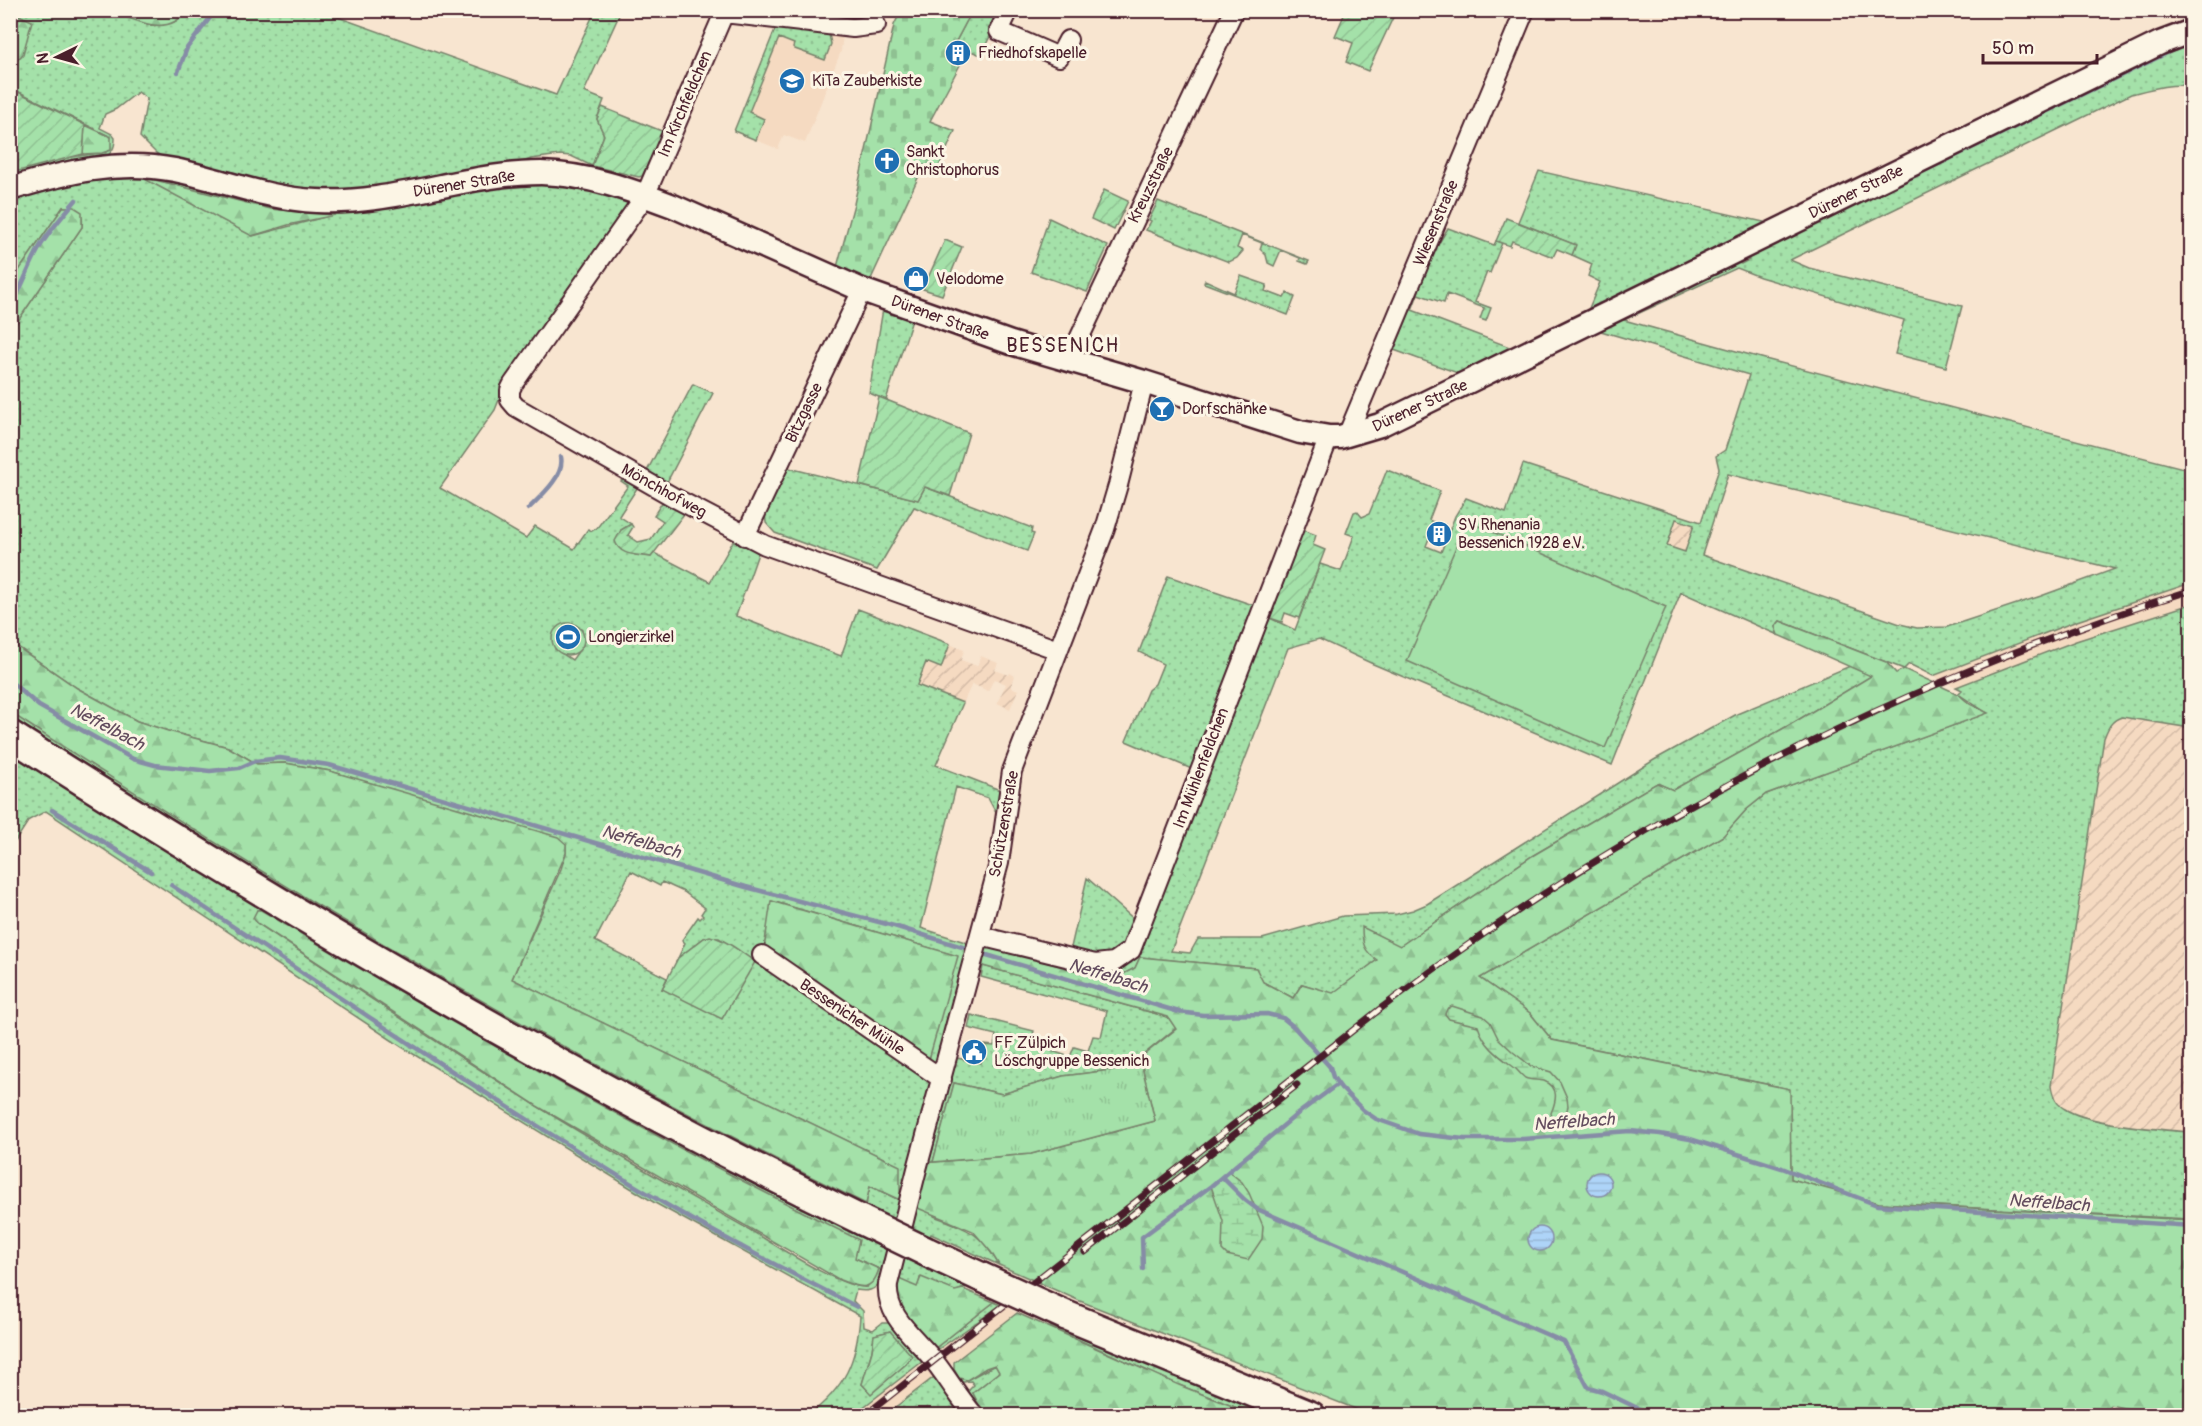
<svg xmlns="http://www.w3.org/2000/svg" width="2202" height="1426" font-family="Pangolin,sans-serif">
	<style>
		.built { fill: #f5dac1 }
		.industrial { fill: url(#industrial-furrows) }
		.grass { fill: url(#grass-dots); stroke: #77806a; stroke-width: 1.5; fill-rule: evenodd }
		.forest { fill: url(#forest-firs); stroke: #77806a; stroke-width: 1.5 }
		.wetland { fill: url(#wetland-marsh); stroke: #77806a; stroke-width: 1.5 }
		.cemetery { fill: url(#cemetery-stones); stroke: #77806a; stroke-width: 1.5 }
		.park { fill: url(#park-tufts); stroke: #77806a; stroke-width: 1.5 }
		.garden { fill: url(#garden-furrows); stroke: #77806a; stroke-width: 1.5 }
		.pitch { fill: #a4e1a9; stroke: #77806a; stroke-width: 1.5 }
		.water { fill: url(#water-rules); stroke: #868ca6; stroke-width: 1.5 }
		.lines { fill: none; stroke-linecap: round; stroke-linejoin: round }
		.stream { stroke: #868ca6; stroke-width: 4.5 }
		.minor-casing { stroke: #4a1f2b; stroke-width: 22 }
		.tertiary-casing { stroke: #4a1f2b; stroke-width: 27 }
		.primary-casing { stroke: #4a1f2b; stroke-width: 33 }
		.minor { stroke: #fcf5e5; stroke-width: 18 }
		.tertiary { stroke: #fcf5e5; stroke-width: 22 }
		.primary { stroke: #fcf5e5; stroke-width: 28 }
		.rail-casing { stroke: #4a1f2b; stroke-width: 7 }
		.rail { stroke: #fcf5e5; stroke-width: 4.5; stroke-dasharray: 14; stroke-linecap: butt }
		.primary-bridge-casing { stroke: #4a1f2b; stroke-width: 33; stroke-linecap: butt }
		.primary-bridge { stroke: #fcf5e5; stroke-width: 28 }
		.labels { text-anchor: middle; dominant-baseline: central; stroke-width: 6; stroke-linejoin: round; paint-order: stroke }
		.poi-label { font-size: 16px; fill: #4a1f2b; stroke: #fcf5e5; text-anchor: start }
		.street-label { font-size: 16px; fill: #4a1f2b; stroke: #fcf5e5 }
		.water-label { font-size: 18px; font-style: italic; fill: #634c5e; stroke: #fcf5e5 }
		.quarter-label { font-size: 20px; letter-spacing: 1.5px; fill: #4a1f2b; stroke: #fcf5e5 }
	</style>
	<defs>
		<pattern id="industrial-furrows" width="10" height="10" patternUnits="userSpaceOnUse" patternTransform="scale(1.5)"><rect width="10" height="10" fill="#f5dac1"/><path d="M-1 1l2-2M0 10L10 0M9 11l2-2" fill="none" stroke="#d4bba6"/></pattern>
		<pattern id="grass-dots" width="8" height="8" patternUnits="userSpaceOnUse" patternTransform="scale(1.5)"><rect width="8" height="8" fill="#a4e1a9"/><path d="M2 2h.1M6 6h.1" fill="none" stroke="#8fc192" stroke-width="1.8" stroke-linecap="round"/></pattern>
		<pattern id="forest-firs" width="22" height="20" patternUnits="userSpaceOnUse" patternTransform="scale(1.5)"><rect width="22" height="20" fill="#a4e1a9"/><path d="M5 1l3.5 6h-7zM16 11l3.5 6h-7z" fill="#8fc192"/></pattern>
		<pattern id="wetland-marsh" width="20" height="14" patternUnits="userSpaceOnUse" patternTransform="scale(1.5)"><rect width="20" height="14" fill="#a4e1a9"/><path d="M1 5h8M5 5V1M11 12h8M15 12V8" fill="none" stroke="#8fc192"/></pattern>
		<pattern id="cemetery-stones" width="16" height="16" patternUnits="userSpaceOnUse" patternTransform="scale(1.5)"><rect width="16" height="16" fill="#a4e1a9"/><path d="M2 7V4a2 2 0 0 1 4 0v3zM10 15v-3a2 2 0 0 1 4 0v3z" fill="#8fc192"/></pattern>
		<pattern id="park-tufts" width="24" height="20" patternUnits="userSpaceOnUse" patternTransform="scale(1.5)"><rect width="24" height="20" fill="#a4e1a9"/><path d="M3 7l-1-3M5 7V3M7 7l1-3M15 17l-1-3M17 17v-4M19 17l1-3" fill="none" stroke="#8fc192"/></pattern>
		<pattern id="garden-furrows" width="10" height="10" patternUnits="userSpaceOnUse" patternTransform="scale(1.5)"><rect width="10" height="10" fill="#a4e1a9"/><path d="M-1 1l2-2M0 10L10 0M9 11l2-2" fill="none" stroke="#8fc192"/></pattern>
		<pattern id="water-rules" width="6" height="5" patternUnits="userSpaceOnUse" patternTransform="scale(1.5)"><rect width="6" height="5" fill="#aed4f8"/><path d="M0 2.5h6" fill="none" stroke="#97b6d5"/></pattern>
	</defs>
	<rect width="100%" height="100%" fill="#f8e5d0"/>
	<filter id="ink" filterUnits="userSpaceOnUse"><feTurbulence type="fractalNoise" baseFrequency=".0167" numOctaves="2"/><feDisplacementMap in="SourceGraphic" scale="12" xChannelSelector="R" yChannelSelector="G"/><feConvolveMatrix kernelMatrix="1 2 1 2 8 2 1 2 1" color-interpolation-filters="sRGB"/></filter>
	<g filter="url(#ink)">
		<path class="built" d="M776,27L843,35L841,51L805,143L784,135L778,149L734,131Z
			M2191,583V604L2076,641L1956,687L1933,676L2077,621Z
			M1001,1305L1017,1313L945,1368L935,1352Z
			M922,1362L934,1378L884,1415L853,1416Z"/>
		<path class="industrial" d="M1676,518L1694,524L1685,552L1667,546Z
			M2191,618V1161L1993,1113L2055,785Z
			M950,644L964,650L961,660L977,666L981,656L998,663L995,670L1009,675L1010,673L1015,676L1011,687L1018,690L1010,709L997,703L1006,684L994,679L988,691L972,684L963,703L917,685L926,662L941,668Z"/>
		<path class="grass" d="M11,11H110L153,26L174,22L181,17L186,11H321L556,95L595,11H621L584,92L604,100L597,119L604,135L592,166L571,156L560,155L531,159L491,172L425,183L303,193L166,159L156,153L140,137L147,99L138,92L116,109L105,114L100,128L112,134L115,138C115,148 112,153 103,159L11,180V173L16,171L57,159L106,152L111,137L11,88V63L15,62L31,21Z
			M972,11H1002L981,55L968,50V48L954,45Z
			M2189,11H2191V22L1587,313L1600,282L1588,276L1592,264L1572,255L1575,245L1518,222L1539,171L1768,223L2176,25L2186,18Z
			M776,27L829,34L831,44L825,60L795,49L793,47L794,44L779,38L749,112L764,119L756,140L734,131Z
			M2191,38V86C2171,83 2151,89 2131,94L1790,260L1809,268L1962,306L1946,367L1895,354L1904,320L1760,277L1737,268L1624,320L1765,359L2191,470V583L2077,621L1933,676L1909,664L1904,669L1780,621L1775,627L1778,635L1681,592L1612,765L1373,664L1319,639L1288,648L1171,951L1190,953L1198,939H1262L1343,916L1397,914L1413,910L1427,904L1654,760L1737,714L1850,666L1872,676L1793,723L1673,790L1657,783L1532,856L1400,946L1377,960L1333,994L1302,984L1293,998L1263,982L1255,968L1140,957L1135,968L1112,980L990,947L1070,952L1087,878L1136,921L1194,770L1126,741L1148,690L1155,684L1163,664L1139,652L1168,576L1256,606L1276,558L1291,563L1270,618L1295,630L1320,564L1341,571L1354,536L1346,533L1354,512L1357,511L1362,517L1369,514L1387,470L1440,491L1429,520L1435,523L1426,546L1441,552L1455,516L1466,498L1506,513L1523,464L1701,522L1719,469L1716,456L1725,450L1749,375L1601,331L1599,328L1732,261L1741,264L1749,260L1747,255ZM1728,474L2115,569L2041,596L1947,627L1917,628L1900,624L1702,555ZM1676,519L1694,525L1685,552L1667,546Z
			M139,173L237,195L551,180L632,201L502,392L495,410L440,488L526,538L535,526L574,549L588,529L592,531L597,528L628,486L621,481L626,474L641,482L619,516L631,524L621,530L635,555L651,557L654,553L710,582L735,538L760,548L736,616L841,656L858,609L950,644L941,668L926,662L917,685L963,703L936,765L1000,790L996,813L988,798L956,787L921,928L965,942L971,947L939,1062L932,1064V1083L913,1167L934,1216C969,1230 979,1231 999,1265L931,1234L930,1237L784,1167L569,1053L411,963L254,869L11,718V712L353,926L662,1101L866,1204L870,1186L899,1200V1166L512,979L561,869L566,853V844L330,771L285,763L257,764L228,747L168,731L137,721L77,688L11,642V331L82,227C84,211 79,207 63,207L11,282V196L79,177ZM142,177L271,209L332,215L253,236ZM573,623L582,630L583,645L572,660L555,649ZM631,871L660,886L662,882L684,892L705,908L701,914L703,916L700,919L698,917L682,940L685,943L678,958L704,938H719L755,962L662,989L667,978L595,941ZM772,901L957,956L928,1062L764,949Z
			M1158,201L1309,261L1307,264L1299,261L1300,258L1281,250L1274,266L1268,263L1266,255L1260,249L1262,243L1242,235L1237,248L1243,251L1237,258L1229,262L1146,230L1151,221L1149,220Z
			M1049,218L1108,246L1087,292L1031,272Z
			M1448,228L1494,245L1496,241L1502,243L1490,273L1487,272L1475,302L1491,308L1486,321L1480,319L1484,308L1447,294L1444,303L1418,294L1412,310L1515,349L1463,375L1394,350L1436,248Z
			M1241,276L1267,285L1265,291L1284,298L1287,293L1295,297L1288,315L1204,283L1205,280L1234,293Z
			M883,309L912,320L886,400L869,393Z
			M693,384L713,393L666,484L645,475Z
			M785,467L918,500L925,487L1032,528L1031,533L1034,534L1027,551L914,507L877,570L775,533L766,523L765,511Z
			M2191,604L2192,677L2188,710L2191,711V728L2122,717C2111,720 2108,728 2104,738L2051,1086C2053,1097 2056,1104 2065,1109C2088,1124 2163,1130 2191,1132V1219L1879,1203L1791,1179L1789,1089L1552,1040L1530,1013L1480,978L1723,836L1746,810L1766,794L1987,713L1958,694L1962,690L1956,687L2076,641Z
			M11,751C176,852 341,958 510,1053C659,1137 811,1215 966,1287L955,1292L920,1278L918,1288L934,1349L994,1302L1001,1305L933,1353L880,1281C875,1291 867,1292 856,1290L853,1301L863,1311L864,1327L873,1330L882,1323H891L927,1358L853,1415H809C845,1387 857,1362 860,1316L655,1203L402,1047L46,811L29,820L11,848ZM257,910H261C457,1026 654,1139 858,1240L855,1258L879,1269L867,1287C843,1290 774,1244 750,1230C678,1189 605,1149 534,1104C441,1046 349,984 257,923ZM890,1331L909,1357L906,1364L871,1393L862,1384L872,1351L874,1335Z
			M983,966L1168,1017L1176,1028L1127,1068L1063,1076L1002,1094L954,1083L933,1162L924,1163L952,1057L981,1063L985,1045L994,1046L996,1035L968,1028L971,1015L1034,1031L1032,1038L1041,1041L1040,1047L1070,1057L1074,1047L1088,1051L1093,1036L1101,1037L1107,1011L981,977Z
			M1054,1324L1139,1362L1275,1415H1255L1179,1385L1050,1327Z
			M995,1365L999,1372L973,1393L979,1405L990,1415H983L970,1396L969,1390L974,1385L971,1381L957,1383L952,1373L954,1369L959,1378L967,1380Z
			M938,1374L945,1388L944,1392L955,1408L961,1407L968,1416H884Z"/>
		<path class="forest" d="M110,11H186C167,39 134,19 110,11Z
			M11,12L32,21L23,54L15,62L11,63Z
			M85,125L111,137V150L102,153L83,154Z
			M139,176L271,209L335,215L288,225L252,236Z
			M63,207H74L82,212V227L11,331V282Z
			M1780,621L1886,662L1896,673L1904,669L1958,694L1970,704L1988,713L1766,794L1746,810L1723,836L1480,978L1530,1013L1552,1040L1790,1089L1791,1179L1879,1203L2191,1220V1415H2158L2110,1405L2105,1416L1371,1415L1080,1301L999,1265L991,1252L973,1231L913,1206L924,1163L1031,1154L1155,1121L1140,1058L1176,1029L1168,1017L983,966L982,950L990,947L1112,980L1135,968L1140,957L1256,968L1263,982L1293,998L1302,984L1333,993L1377,960C1364,951 1362,944 1362,927L1400,946L1532,856L1657,783L1673,790L1793,723L1871,676L1778,635L1775,627Z
			M10,642L77,688L137,721L168,731L228,747L257,764L285,763L330,771L558,837L566,844V853L512,979L900,1166V1200L870,1186L866,1204C571,1060 286,892 11,713Z
			M771,901L958,956L928,1063L764,949Z
			M257,910H261C457,1027 654,1139 859,1240L855,1258L879,1269C872,1293 859,1288 840,1280L537,1106L257,923L253,918Z
			M921,1277L955,1291L963,1289L994,1302L934,1349C917,1328 891,1308 899,1279L917,1287Z
			M1017,1313L1179,1385L1255,1415H990L979,1405L973,1393L999,1372L995,1365L986,1368L967,1380L959,1378L954,1369V1362Z"/>
		<path class="wetland" d="M1452,1006L1483,1016L1490,1022L1498,1038L1513,1052L1531,1066L1551,1072L1560,1082L1567,1098L1568,1106L1565,1118L1560,1121L1552,1118L1551,1113C1556,1101 1560,1087 1544,1081C1539,1079 1531,1081 1525,1078C1522,1076 1518,1071 1515,1068C1499,1056 1484,1046 1478,1026L1449,1019L1445,1014L1447,1009Z
			M1228,1171L1242,1182L1249,1193L1263,1226L1262,1239L1248,1260L1227,1255L1222,1250L1223,1221L1211,1186Z"/>
		<path class="cemetery" d="M901,11H972L954,45L969,48L930,121L955,131L937,171L924,165L870,281L837,267L854,204L894,25Z"/>
		<path class="park" d="M1140,1058L1155,1121L1031,1154L933,1162L954,1083L1002,1094L1063,1076L1127,1068Z"/>
		<path class="garden" d="M1335,11H1396L1368,71L1346,62L1353,43L1335,36L1344,15Z
			M10,88L85,125L83,154L11,173Z
			M602,107L664,132L642,176L639,177L592,166L604,135L597,119Z
			M1104,190L1128,201L1114,230L1091,219Z
			M1506,218L1576,245L1572,255L1557,249L1553,257L1512,241L1510,246L1496,241Z
			M945,240L962,247L942,295L923,289Z
			M879,397L969,433L950,496L925,487L918,500L859,485Z
			M663,501L687,510L651,557C638,554 620,557 615,541L621,530L631,524L633,527L628,535L638,542L651,539L663,521L654,515Z
			M1303,530L1316,535L1313,545L1325,550L1299,618L1285,613L1282,622L1270,618Z
			M710,936C727,940 741,952 755,962L722,1019L662,989L678,958L704,938Z
			M890,1331L912,1356L906,1364L871,1394L862,1384L872,1351L874,1335Z"/>
		<path class="pitch" d="M1467,521L1666,607L1605,748L1407,661Z
			M552 639a16 16 0 1 1 32 0a16 16 0 1 1-32 0Z"/>
		<path class="water" d="M1587 1184a12 12 0 1 1 24 0a12 12 0 1 1-24 0Z
			M1528 1239a12 12 0 1 1 24 0a12 12 0 1 1-24 0Z"/>
		<g class="lines">
			<path class="stream" d="M178,72L187,48L216,10
				M1889,188L2175,49
				M10,308C22,288 29,265 41,245C51,229 64,214 76,200
				M528,509C540,497 565,476 561,457
				M10,681L39,706L133,759L155,765L210,771L239,768L255,761L280,758L329,765L746,887L894,926L972,950
				M10,784L17,788
				M52,810L151,872
				M171,885C329,991 487,1097 650,1195C717,1235 787,1271 857,1307
				M980,953L1179,1012L1203,1015L1267,1014L1283,1018L1294,1027L1330,1067L1333,1077L1341,1088L1363,1110L1376,1119L1419,1134L1464,1139H1523L1630,1131L1660,1134L1690,1139L1782,1168L1877,1205L2192,1226
				M1222,1177L1245,1200L1257,1209L1564,1342L1588,1387L1602,1391L1654,1416
				M1143,1269L1142,1237L1211,1186L1296,1115L1338,1084"/>
			<g class="minor-casing">
				<path id="minor" d="M1009,10L999,31L1059,57L1068,40
					M876,25L853,28L724,13L645,196L513,384L510,390V400L516,407L675,498L765,545L1058,650
					M1069,360L1234,10
					M1347,436L1525,10
					M745,536L862,290
					M980,936L1095,964L1114,962L1131,950L1329,437
					M762,955L942,1079
					M975,1416C960,1399 949,1380 935,1362C917,1338 885,1318 888,1284L917,1169L999,863L1012,771L1105,529L1118,485L1144,382"/>
			</g>
			<g class="tertiary-casing">
				<path id="tertiary" d="M10,189C65,172 118,159 175,170C223,180 267,199 317,201C393,205 466,173 541,173C587,174 631,190 673,206L862,290L1011,343L1144,382L1300,432L1329,437H1340L1380,425L2160,43L2192,31"/>
			</g>
			<g class="primary-casing">
				<path id="primary" d="M10,735C286,911 568,1078 863,1221
					M927,1252L981,1277
					M1065,1315L1311,1416"/>
			</g>
			<use href="#minor" class="minor"/>
			<use href="#tertiary" class="tertiary"/>
			<use href="#primary" class="primary"/>
			<g class="rail-casing">
				<path id="rail" d="M1085,1252L1297,1085
					M864,1416L1380,1009C1627,821 1895,683 2192,590"/>
			</g>
			<use href="#rail" class="rail"/>
			<g class="primary-bridge-casing">
				<path id="primary-bridge" d="M863,1221L927,1252
					M981,1277L1065,1315"/>
			</g>
			<use href="#primary-bridge" class="primary-bridge"/>
		</g>
	</g>
	<defs>
		<g id="building-disc" transform="scale(1.35)"><circle r="9.5" fill="#1f6fb2" stroke="#fcf5e5"/><path d="M-4-6H4V6H1V3H-1V6H-4ZM-2.5-4.3h1.7v1.8h-1.7ZM.8-4.3h1.7v1.8H.8ZM-2.5-1h1.7V.8h-1.7ZM.8-1h1.7V.8H.8Z" fill="#fff"/></g>
		<g id="school-disc" transform="scale(1.35)"><circle r="9.5" fill="#1f6fb2" stroke="#fcf5e5"/><path d="M0-5L7-2L0 1L-7-2ZM-4 1L0 2.5L4 1V4Q0 6-4 4Z" fill="#fff"/></g>
		<g id="church-disc" transform="scale(1.35)"><circle r="9.5" fill="#1f6fb2" stroke="#fcf5e5"/><path d="M-1.2-6h2.4v3.5h3.3v2.4h-3.3V6h-2.4V-.1h-3.3v-2.4h3.3Z" fill="#fff"/></g>
		<g id="shop-disc" transform="scale(1.35)"><circle r="9.5" fill="#1f6fb2" stroke="#fcf5e5"/><path d="M-5-2.5h2.3a2.7 3.5 0 0 1 5.4 0H5L5.5 6h-11ZM-1.5-2.5h3a1.5 2.3 0 0 0-3 0Z" fill="#fff"/></g>
		<g id="bar-disc" transform="scale(1.35)"><circle r="9.5" fill="#1f6fb2" stroke="#fcf5e5"/><path d="M-6-5H6L.8 .8V4.5H3.5V6h-7V4.5H-.8V.8Z" fill="#fff"/></g>
		<g id="stadium-disc" transform="scale(1.35)"><circle r="9.5" fill="#1f6fb2" stroke="#fcf5e5"/><path d="M0-5a6.5 5 0 1 0 0 10a6.5 5 0 1 0 0-10ZM-3.5-1.8h7v3.6h-7Z" fill="#fff"/></g>
		<g id="civic-disc" transform="scale(1.35)"><circle r="9.5" fill="#1f6fb2" stroke="#fcf5e5"/><path d="M-.6-6.5H3V-4.5H.6V-3L4-1V1h2V6H-6V1h2V-1L-.6-3ZM-1.2 2.5V6h2.4V2.5Z" fill="#fff"/></g>
	</defs>
	<g fill-rule="evenodd">
		<use href="#building-disc" x="958" y="53"/>
		<use href="#school-disc" x="792" y="81"/>
		<use href="#church-disc" x="887" y="161"/>
		<use href="#shop-disc" x="916" y="279"/>
		<use href="#bar-disc" x="1162" y="409"/>
		<use href="#building-disc" x="1439" y="534"/>
		<use href="#stadium-disc" x="568" y="637"/>
		<use href="#civic-disc" x="974" y="1052"/>
	</g>
	<g class="labels">
		<g class="poi-label">
			<text x="978" y="53">Friedhofskapelle</text>
			<text x="812" y="81">KiTa Zauberkiste</text>
			<text x="906" y="152">Sankt<tspan x="906" dy="18">Christophorus</tspan></text>
			<text x="936" y="279">Velodome</text>
			<text x="1182" y="409">Dorfschänke</text>
			<text x="1458" y="525">SV Rhenania<tspan x="1458" dy="18">Bessenich 1928 e.V.</tspan></text>
			<text x="588" y="637">Longierzirkel</text>
			<text x="994" y="1043">FF Zülpich<tspan x="994" dy="18">Löschgruppe Bessenich</tspan></text>
		</g>
		<g class="street-label">
			<text transform="translate(685 104) rotate(-67)">Im Kirchfeldchen</text>
			<text transform="translate(464 184) rotate(-9)">Dürener Straße</text>
			<text transform="translate(1151 185) rotate(-64)">Kreuzstraße</text>
			<text transform="translate(1856 192) rotate(-26)">Dürener Straße</text>
			<text transform="translate(1436 223) rotate(-67)">Wiesenstraße</text>
			<text transform="translate(940 318) rotate(20)">Dürener Straße</text>
			<text transform="translate(1420 406) rotate(-25)">Dürener Straße</text>
			<text transform="translate(804 413) rotate(-64)">Bitzgasse</text>
			<text transform="translate(664 491) rotate(29)">Mönchhofweg</text>
			<text transform="translate(1201 768) rotate(-69)">Im Mühlenfeldchen</text>
			<text transform="translate(1004 824) rotate(-80)">Schützenstraße</text>
			<text transform="translate(852 1017) rotate(34)">Bessenicher Mühle</text>
		</g>
		<g class="water-label">
			<text transform="translate(107 727) rotate(28)">Neffelbach</text>
			<text transform="translate(641 842) rotate(16)">Neffelbach</text>
			<text transform="translate(1108 976) rotate(17)">Neffelbach</text>
			<text transform="translate(1574 1122) rotate(-4)">Neffelbach</text>
			<text transform="translate(2049 1203) rotate(4)">Neffelbach</text>
		</g>
		<g class="quarter-label">
			<text x="1063" y="345">BESSENICH</text>
		</g>
	</g>
	<rect width="2202" height="1426" fill="none" stroke="#fcf5e5" stroke-width="36"/>
	<rect x="18" y="18" width="2166" height="1390" fill="none" stroke="#4a1f2b" stroke-width="2" filter="url(#ink)"/>
	<g transform="translate(57 57) rotate(265)" stroke="#fcf5e5" stroke-width="4.5" paint-order="stroke">
	<path d="M0-4.5L10 22L0 15L-10 22Z" fill="#4a1f2b"/>
	<text y="-9" font-size="16" font-weight="bold" text-anchor="middle" fill="#4a1f2b">N</text>
	</g>
	<path d="M1983 54v9h114v-9" fill="none" stroke="#4a1f2b" stroke-width="3"/>
	<text x="1992" y="54" font-size="18" fill="#4a1f2b" stroke="#fcf5e5" stroke-width="4.5" paint-order="stroke">50 m</text>
</svg>
